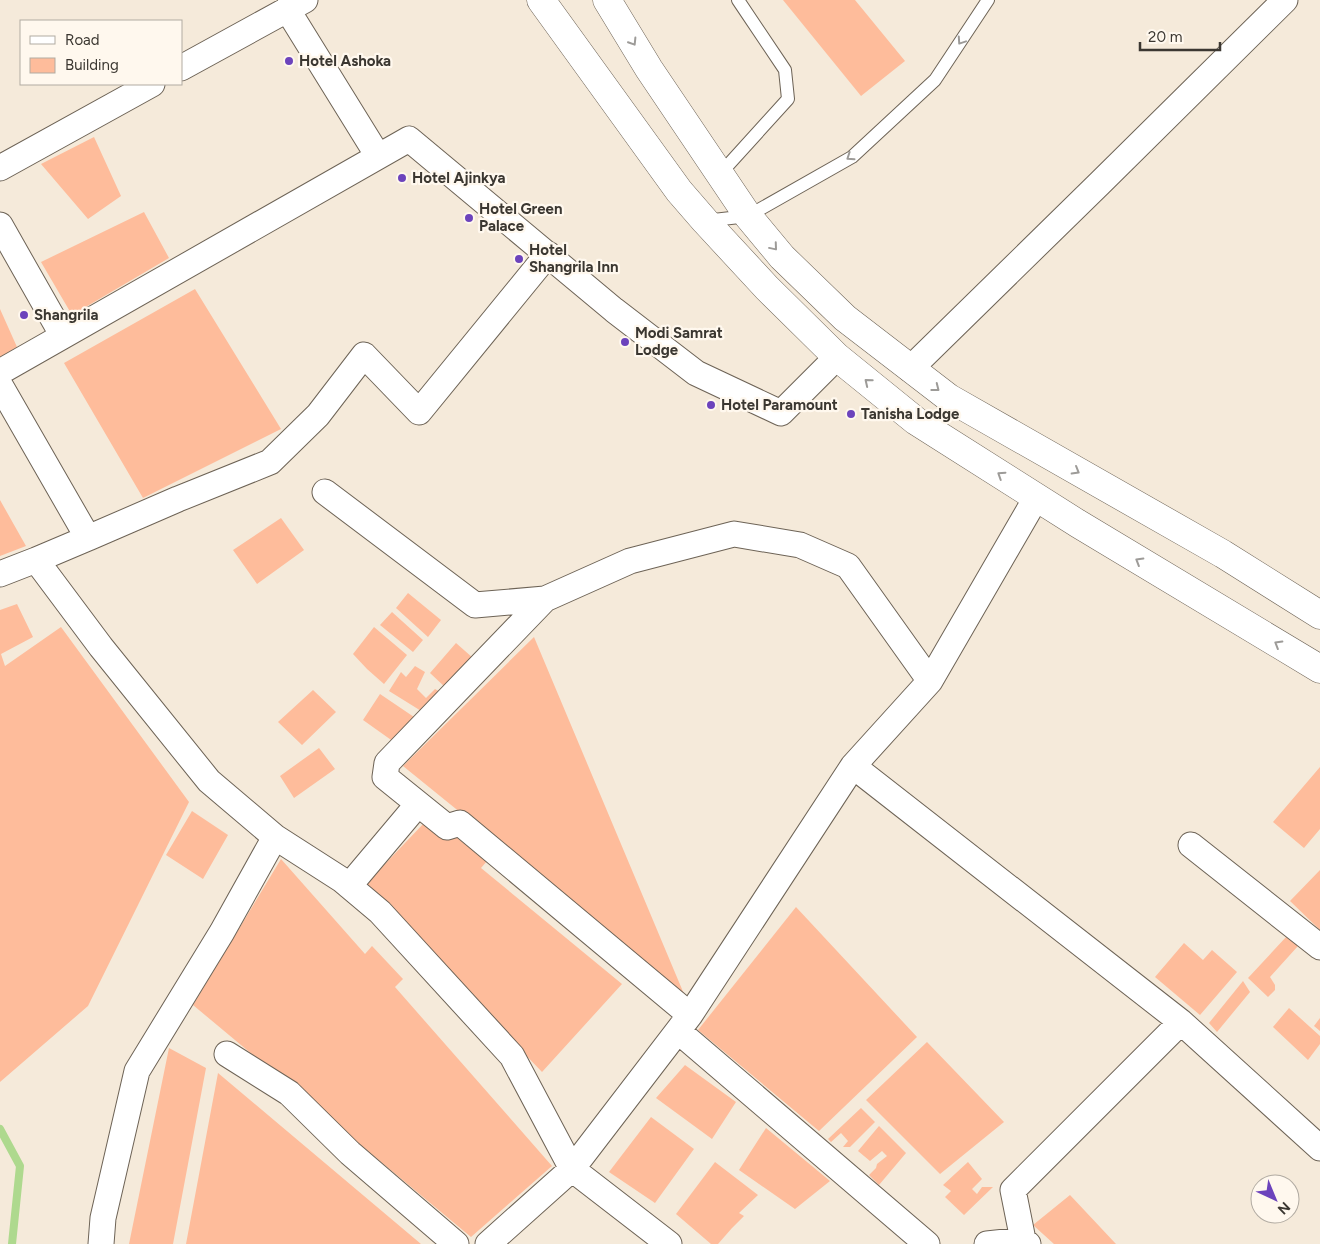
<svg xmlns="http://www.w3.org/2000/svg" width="1320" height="1244" font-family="Figtree,sans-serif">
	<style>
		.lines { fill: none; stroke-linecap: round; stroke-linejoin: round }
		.stream { stroke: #aed98e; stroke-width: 8 }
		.building { fill: #febc9b }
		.service-casing { stroke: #6d6356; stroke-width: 14 }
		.minor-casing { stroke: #6d6356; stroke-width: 27 }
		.primary-casing { stroke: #6d6356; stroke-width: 29 }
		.service { stroke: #fff; stroke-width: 12 }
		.minor { stroke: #fff; stroke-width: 25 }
		.primary { stroke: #fff; stroke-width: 28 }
		.oneway { stroke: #9d9b98 }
		.poi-dot { fill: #6c43bc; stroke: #fff8ee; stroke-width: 2 }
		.labels { text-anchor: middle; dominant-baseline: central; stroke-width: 4.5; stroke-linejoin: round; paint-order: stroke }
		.poi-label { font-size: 15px; font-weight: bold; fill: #3b3731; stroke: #fff8ee; text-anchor: start }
	</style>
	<rect width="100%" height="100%" fill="#f5eada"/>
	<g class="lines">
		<path class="stream" d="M0,1129L20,1166L12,1244"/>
	</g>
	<path class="building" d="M783,0H855L905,61L861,96Z
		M94,137L121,196L88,219L41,164Z
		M144,212L169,258L72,315L41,262Z
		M195,289L281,429L143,498L64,363Z
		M0,309L17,347L0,357Z
		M0,500L26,546L0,556Z
		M281,518L304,550L257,584L233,550Z
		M408,593L441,620L428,637L396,608Z
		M17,604L33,637L1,654L5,666L61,627L189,802L88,1006L0,1082V610Z
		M392,612L423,640L413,652L380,625Z
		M374,627L407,655L384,684L367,669L353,654Z
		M534,637L684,994L403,766Z
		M456,643L473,658L446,688L430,673Z
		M415,666L425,672L417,689L426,698L435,689L442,693L426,714L389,691L401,672L406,677Z
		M313,690L336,712L302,745L278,722Z
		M380,694L414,717L394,742L363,720Z
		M319,748L335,769L294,798L280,776Z
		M1320,767V829L1304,848L1273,822Z
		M192,811L228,835L203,879L166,855Z
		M425,822L447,840L452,834L487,861L481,868L622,984L542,1072L364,886Z
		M281,859L365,954L372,946L403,979L395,987L552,1166L471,1237L193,1005Z
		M1320,870V930L1290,901Z
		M796,907L917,1037L819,1131L698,1030Z
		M1287,936L1298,946L1270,977L1275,985V990L1268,997L1248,978Z
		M1184,943L1203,960L1212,950L1237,972L1200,1015L1155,977Z
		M1243,981L1250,992L1217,1032L1209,1023Z
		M1289,1008L1320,1036V1044L1308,1060L1273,1027Z
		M1320,1018V1031L1314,1026Z
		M927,1042L1004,1122L940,1174L866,1100Z
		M169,1048L206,1068L173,1244H129Z
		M685,1065L736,1102L712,1139L656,1098Z
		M218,1073L421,1244H186Z
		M861,1108L875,1122L850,1147H843L848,1141L841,1133L831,1142L828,1139Z
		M651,1117L694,1149L655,1203L609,1172Z
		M879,1126L906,1153L879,1185L869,1175L876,1168L877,1164L887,1156L882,1151L870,1161L858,1151Z
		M766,1128L830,1181L795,1209L739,1170Z
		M715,1162L758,1195L739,1213L744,1216L732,1228L718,1244H711L676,1214Z
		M968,1162L982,1179L972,1189L977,1194L982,1187H993L964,1215L945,1197L951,1191L943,1185Z
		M1070,1195L1116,1244H1054L1033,1225Z"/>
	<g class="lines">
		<g class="service-casing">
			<path id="service" d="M720,174L788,99L785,70L738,0
				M705,221L748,216L852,157L935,80L988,0"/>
		</g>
		<g class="minor-casing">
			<path id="minor" d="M287,9L378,156
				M181,68L305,0
				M0,168L152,84
				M0,225L63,336
				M910,369L1100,183L1285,0
				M0,372L409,139L614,310L696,373L781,413L837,357
				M0,385L88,538L36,560L0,574
				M325,492L475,605L545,599L630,561L734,534L800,545L848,566L930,681
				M88,538L178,499L270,462L318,415L364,355L419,412L548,254
				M36,560L101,647L209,781L275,837L342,880L380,912L512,1056L572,1169L669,1244
				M545,599L387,763L385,777L447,827L460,823L690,1015
				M853,766L1181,1022L1320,1148
				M1191,845L1320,947
				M349,886L418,804
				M678,1031L927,1244
				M227,1054L289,1093L350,1153L456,1244
				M101,1244L103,1218L137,1071L222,932L275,837
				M488,1244L572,1169L690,1015L853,766L930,681L1036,498
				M987,1244L1023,1240
				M1028,1244L1023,1240L1013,1190L1181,1022"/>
		</g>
		<g class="primary-casing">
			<path id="primary" d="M541,0L679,191L705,221L767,288L837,357L916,421L1077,523L1320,669
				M607,0L649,69L748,216L782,257L845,318L949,398L1223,554L1320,615"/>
		</g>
		<use href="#service" class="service"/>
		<use href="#minor" class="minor"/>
		<use href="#primary" class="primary"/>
	</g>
	<defs><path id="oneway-chevron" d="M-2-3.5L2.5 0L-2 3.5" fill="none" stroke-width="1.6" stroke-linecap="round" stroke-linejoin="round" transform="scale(1.25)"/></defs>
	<g class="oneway">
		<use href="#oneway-chevron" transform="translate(961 41) rotate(124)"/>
		<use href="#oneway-chevron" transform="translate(633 42) rotate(58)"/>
		<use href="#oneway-chevron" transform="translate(850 157) rotate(146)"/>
		<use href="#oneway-chevron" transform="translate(774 247) rotate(50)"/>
		<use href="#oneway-chevron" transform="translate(868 382) rotate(-141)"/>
		<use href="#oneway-chevron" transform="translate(936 388) rotate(38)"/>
		<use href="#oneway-chevron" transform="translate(1076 471) rotate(30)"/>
		<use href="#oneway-chevron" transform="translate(1001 475) rotate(-147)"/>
		<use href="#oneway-chevron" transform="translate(1139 561) rotate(-149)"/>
		<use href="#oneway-chevron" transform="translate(1278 644) rotate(-149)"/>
	</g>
	<g class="poi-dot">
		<circle cx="289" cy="61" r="5"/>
		<circle cx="402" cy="178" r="5"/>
		<circle cx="469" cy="218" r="5"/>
		<circle cx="519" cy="259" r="5"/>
		<circle cx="24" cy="315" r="5"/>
		<circle cx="625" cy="342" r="5"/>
		<circle cx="711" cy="405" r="5"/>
		<circle cx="851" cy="414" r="5"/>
	</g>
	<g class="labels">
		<g class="poi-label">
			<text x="299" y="61">Hotel Ashoka</text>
			<text x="412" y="178">Hotel Ajinkya</text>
			<text x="479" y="209">Hotel Green<tspan x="479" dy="17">Palace</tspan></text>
			<text x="529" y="250">Hotel<tspan x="529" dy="17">Shangrila Inn</tspan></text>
			<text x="34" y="315">Shangrila</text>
			<text x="635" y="333">Modi Samrat<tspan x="635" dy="17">Lodge</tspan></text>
			<text x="721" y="405">Hotel Paramount</text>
			<text x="861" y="414">Tanisha Lodge</text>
		</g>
	</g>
	<rect x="20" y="20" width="162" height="65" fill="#fff8ee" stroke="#b1aba2"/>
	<rect x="30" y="36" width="25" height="8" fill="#ffffff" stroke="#b1aba2"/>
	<text x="65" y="45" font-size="15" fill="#3b3731">Road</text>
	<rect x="30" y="58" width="25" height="15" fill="#febc9b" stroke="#b1aba2"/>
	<text x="65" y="70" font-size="15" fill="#3b3731">Building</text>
	<g transform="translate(1275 1199) rotate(136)"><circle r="24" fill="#fff8ee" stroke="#b1aba2"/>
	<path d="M0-4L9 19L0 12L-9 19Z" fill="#6c43bc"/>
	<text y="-8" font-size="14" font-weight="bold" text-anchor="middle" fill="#3b3731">N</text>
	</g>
	<path d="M1140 42v8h80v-8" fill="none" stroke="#3b3731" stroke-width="2.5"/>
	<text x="1148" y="42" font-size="15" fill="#3b3731" stroke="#fff8ee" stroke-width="4" paint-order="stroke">20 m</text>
</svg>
